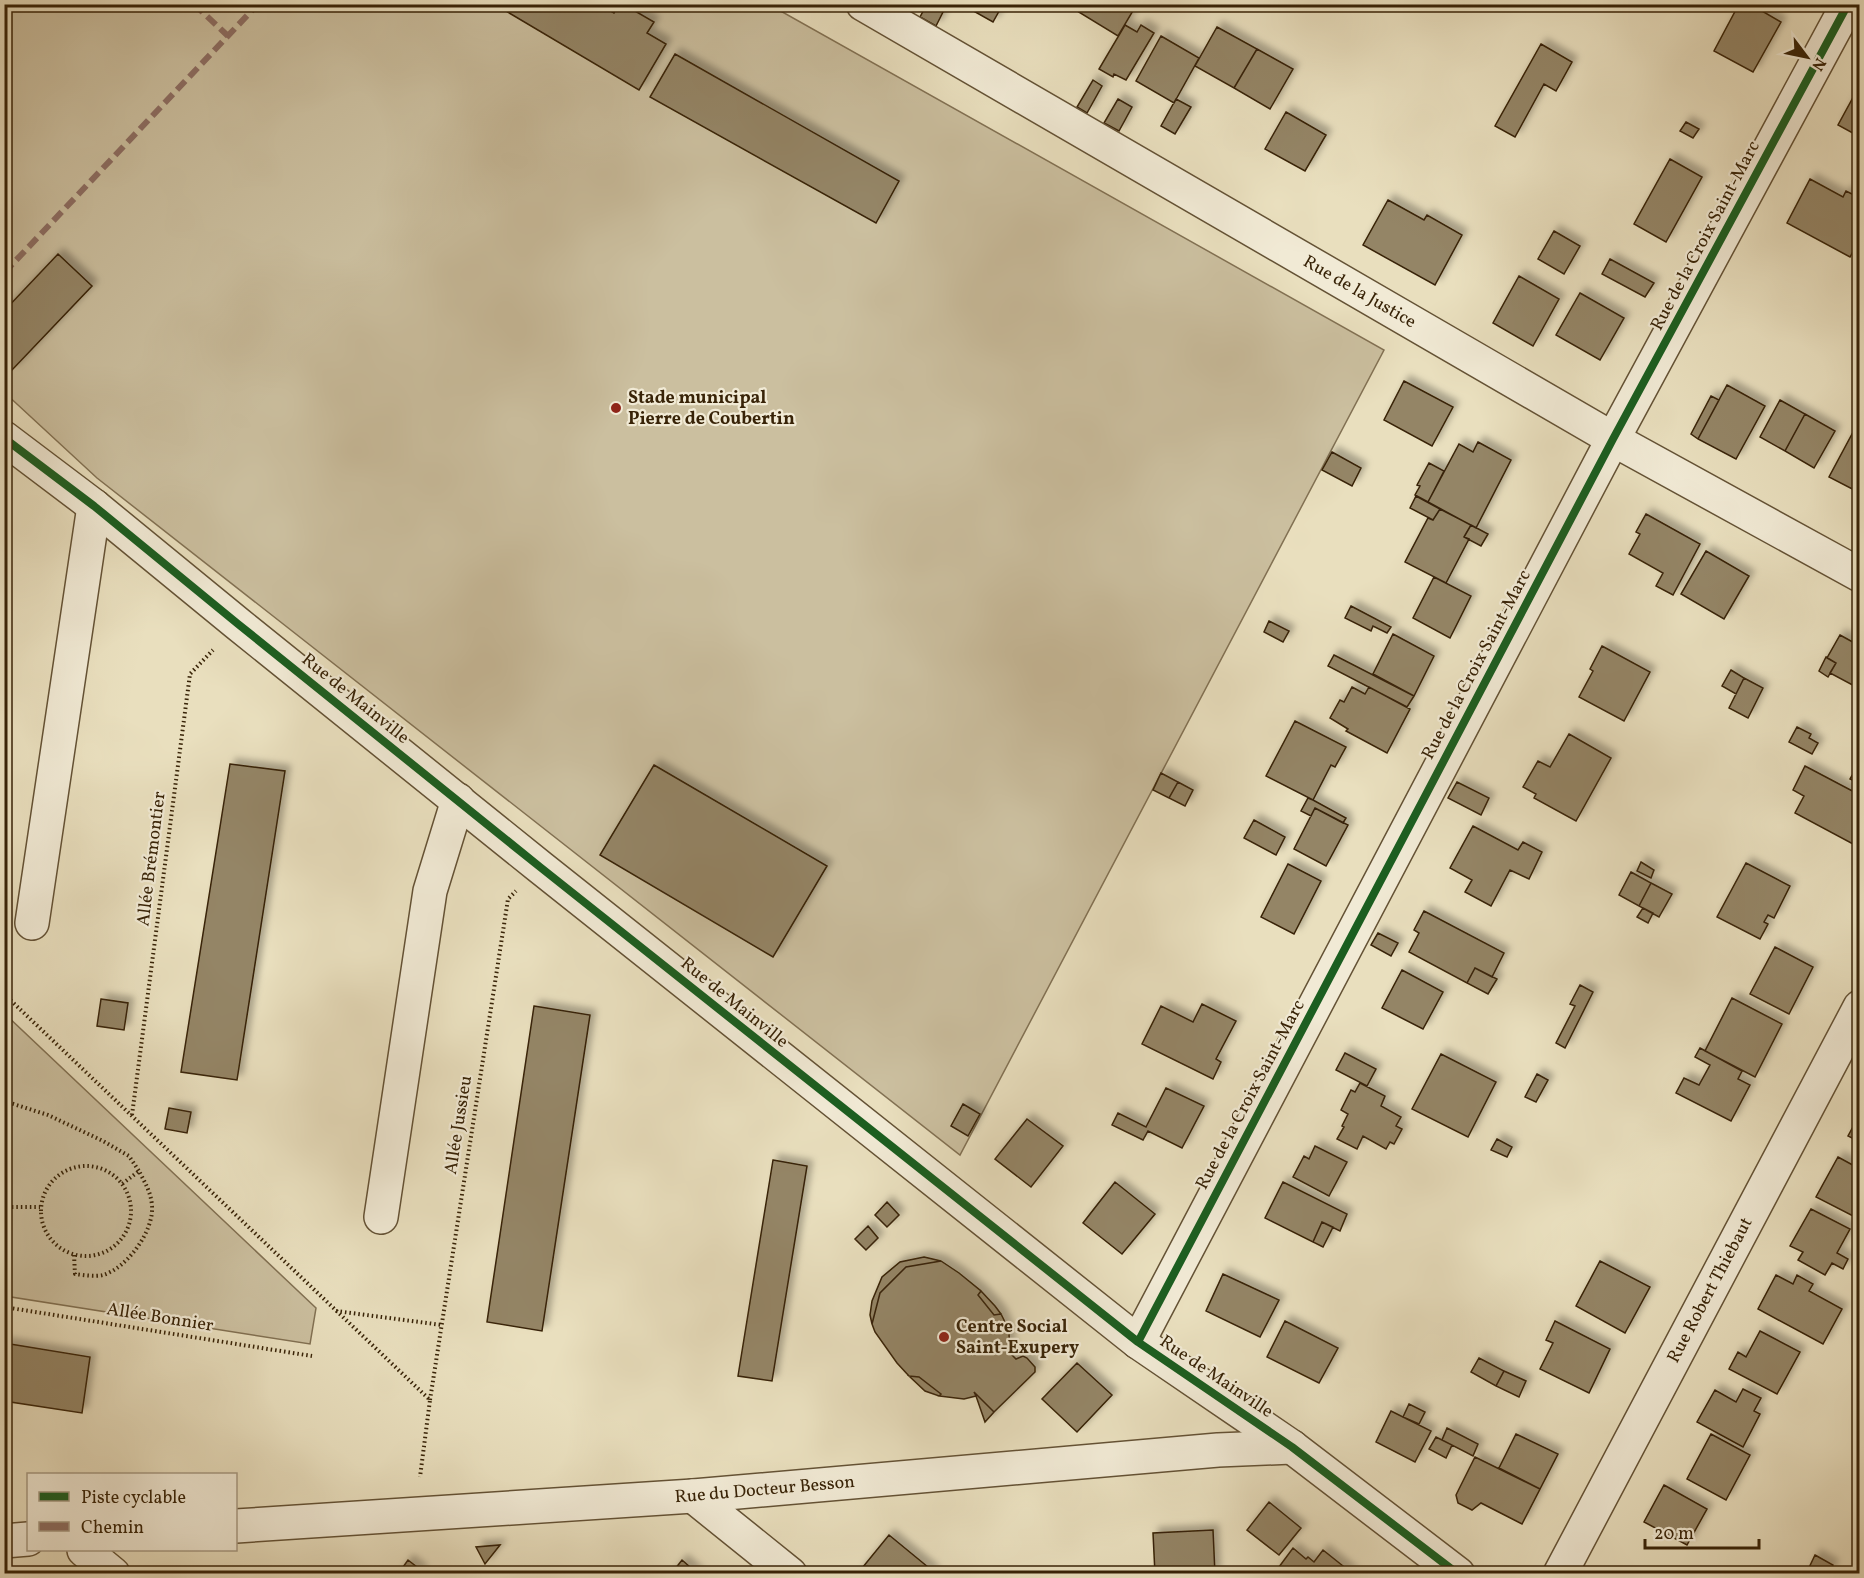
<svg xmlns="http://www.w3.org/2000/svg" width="1864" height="1578" font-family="Vollkorn,serif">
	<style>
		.green { fill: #cbbf9f; stroke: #827153; stroke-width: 1.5 }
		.building { fill: #948566; stroke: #382307; stroke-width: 1.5; filter: url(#shadow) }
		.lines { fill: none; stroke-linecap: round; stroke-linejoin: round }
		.minor-casing { stroke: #645235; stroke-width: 36 }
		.path { stroke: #382307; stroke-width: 4; stroke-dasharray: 1.5 3; stroke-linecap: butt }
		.minor { stroke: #f1ead5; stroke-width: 33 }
		.quiet { stroke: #8d6e63; stroke-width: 6; stroke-dasharray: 12 6; stroke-linecap: butt }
		.cycleway-casing { stroke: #f1ead5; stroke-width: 11 }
		.cycleway { stroke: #1b5e20; stroke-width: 8 }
		.poi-dot { fill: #8f2418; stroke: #f1ead5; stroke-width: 2 }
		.labels { text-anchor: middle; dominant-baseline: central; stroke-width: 4.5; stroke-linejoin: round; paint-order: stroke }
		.street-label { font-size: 18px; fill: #382307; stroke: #f1ead5 }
		.poi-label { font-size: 18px; font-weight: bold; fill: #382307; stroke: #f1ead5; text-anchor: start }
	</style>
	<defs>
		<filter id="shadow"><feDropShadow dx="5.5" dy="-5.5" stdDeviation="3" flood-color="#0004"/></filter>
	</defs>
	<rect width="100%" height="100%" fill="#e9dfbe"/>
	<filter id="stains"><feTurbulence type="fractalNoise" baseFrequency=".00333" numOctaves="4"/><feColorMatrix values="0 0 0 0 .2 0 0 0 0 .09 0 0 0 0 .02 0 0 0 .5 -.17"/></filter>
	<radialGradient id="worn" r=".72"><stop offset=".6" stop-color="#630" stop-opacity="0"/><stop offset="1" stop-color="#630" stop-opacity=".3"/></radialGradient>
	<path class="green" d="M4,5H770L1384,350L960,1155L97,478L5,393Z
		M5,1014L316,1308L310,1344L5,1296Z"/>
	<path class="building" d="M494,4H598L614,13L619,4H623L654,22L647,33L666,44L639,90Z
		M927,4H947L936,26L920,17Z
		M961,4H1003L993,22Z
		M1080,4H1137L1118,36L1077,11Z
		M1739,4H1750L1781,22L1753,72L1714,51Z
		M1125,25L1137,32L1141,25L1154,33L1126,80L1114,74L1113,77L1099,69Z
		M1217,27L1257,49L1234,88L1195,66Z
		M1161,36L1199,58L1174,103L1136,81Z
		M1541,44L1572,62L1556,91L1544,84L1515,137L1495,126Z
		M1257,49L1293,69L1270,109L1234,88Z
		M675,54L899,181L876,223L650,97Z
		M1093,80L1102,86L1087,113L1077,107Z
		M1856,92L1860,94V137L1838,125Z
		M1118,99L1132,107L1119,131L1104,123Z
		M1176,99L1191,107L1175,134L1161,126Z
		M1286,112L1326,135L1305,171L1265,149Z
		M1686,122L1699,129L1693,138L1680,131Z
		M1670,159L1702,177L1666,242L1634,224Z
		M1810,179L1843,197L1846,191L1860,198V239L1850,257L1787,223Z
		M1388,200L1424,220L1427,215L1462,235L1435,285L1363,245Z
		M1554,231L1580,246L1564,274L1538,259Z
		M58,254L92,286L12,370L4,362V311Z
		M1610,259L1654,283L1645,297L1602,274Z
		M1519,276L1559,299L1533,346L1493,323Z
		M1580,293L1624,318L1600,360L1556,335Z
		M1404,381L1453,407L1432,446L1384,420Z
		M1727,385L1765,406L1736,459L1698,439Z
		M1711,396L1719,400L1698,439L1691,434Z
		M1780,400L1805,414L1785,451L1760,437Z
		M1805,414L1835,431L1814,468L1785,451Z
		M1859,421L1860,422V493L1829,477Z
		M1478,442L1511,460L1476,528L1428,502L1459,444L1473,452Z
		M1332,452L1361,468L1352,486L1322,470Z
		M1429,463L1444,471L1428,502L1415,495L1420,486L1417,485Z
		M1416,496L1440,509L1433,520L1410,508Z
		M1440,509L1471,525L1464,537L1469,539L1446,583L1405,562L1428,518L1433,520Z
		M1646,514L1700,544L1673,595L1656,586L1663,573L1629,554L1640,534L1636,532Z
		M1471,525L1488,534L1481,546L1464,537Z
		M1706,551L1749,576L1724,619L1681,594Z
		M1434,577L1471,596L1450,638L1413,618Z
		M1351,606L1391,627L1387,633L1373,626L1371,631L1345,618Z
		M1269,621L1289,631L1283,642L1264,632Z
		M1393,634L1434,656L1414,696L1373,674Z
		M1840,635L1860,646V689L1830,673L1836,663L1827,658Z
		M1602,646L1650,672L1624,721L1579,697L1593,671L1590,669Z
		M1334,655L1414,696L1407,707L1328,666Z
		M1826,657L1836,663L1828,677L1819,671Z
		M1731,670L1744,678L1736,694L1722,686Z
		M1744,678L1763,688L1748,718L1729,708Z
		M1352,687L1365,694L1369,687L1410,709L1387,753L1346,731L1348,729L1330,718L1340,700L1344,702Z
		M1295,721L1346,747L1335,767L1331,765L1313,800L1266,776Z
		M1797,727L1811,734L1809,738L1818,743L1812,754L1789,742Z
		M1569,734L1611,758L1576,821L1534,798L1536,794L1523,787L1538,761L1550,767Z
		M230,764L285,771L237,1080L181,1072Z
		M654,765L827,866L773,957L600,855Z
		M1805,766L1860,795V832L1853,844L1795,813L1804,796L1793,790Z
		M1857,767L1860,769V784L1850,779Z
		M1161,773L1178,782L1169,798L1153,790Z
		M1178,782L1193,790L1185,806L1169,798Z
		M1457,782L1489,798L1481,815L1448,798Z
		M1308,798L1313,800L1346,818L1343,823L1315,808L1311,816L1301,811Z
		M1315,808L1348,825L1326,866L1294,849Z
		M1254,820L1285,837L1276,855L1244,838Z
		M1473,826L1518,850L1523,842L1542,852L1529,879L1510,870L1491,906L1465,892L1472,880L1450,868Z
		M1641,862L1654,870L1651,878L1637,871Z
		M1746,863L1790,886L1774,918L1768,915L1764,922L1768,924L1760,939L1717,917Z
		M1288,864L1321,881L1294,934L1261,917Z
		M1631,872L1651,883L1639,906L1619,895Z
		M1651,883L1672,894L1659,917L1639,906Z
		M1643,908L1653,913L1648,923L1637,917Z
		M1424,911L1504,953L1492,977L1475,968L1467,983L1409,952L1419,933L1414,930Z
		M1378,933L1398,943L1391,956L1371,945Z
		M1775,947L1813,967L1789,1014L1750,994Z
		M1475,968L1497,979L1488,994L1467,983Z
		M1402,970L1443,992L1423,1029L1382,1008Z
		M1580,985L1593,992L1565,1048L1556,1043L1575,1006L1570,1004Z
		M1732,998L1782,1024L1755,1077L1705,1051Z
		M101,999L128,1003L124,1030L97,1026Z
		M1202,1004L1236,1021L1216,1059L1221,1062L1213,1079L1142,1044L1161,1006L1193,1022Z
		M534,1006L590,1015L542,1331L487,1322Z
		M1700,1048L1742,1071L1738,1079L1750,1085L1731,1121L1676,1093L1684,1078L1699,1085L1710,1065L1695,1057Z
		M1345,1053L1376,1069L1367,1086L1336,1070Z
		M1441,1054L1496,1082L1468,1137L1412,1109Z
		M1537,1074L1548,1080L1536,1102L1525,1097Z
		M1360,1083L1385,1096L1381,1106L1401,1117L1396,1126L1402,1129L1394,1144L1390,1142L1386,1149L1363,1136L1357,1149L1337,1139L1344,1127L1342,1126L1348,1114L1341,1110L1351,1090L1355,1092Z
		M1166,1088L1204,1106L1182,1148L1148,1131L1143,1140L1112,1125L1118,1113L1146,1127Z
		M963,1104L980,1114L968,1136L951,1126Z
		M169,1108L191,1112L187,1133L165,1129Z
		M1860,1114V1142L1848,1136Z
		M1027,1119L1063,1146L1031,1187L995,1159Z
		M1497,1139L1512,1147L1507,1157L1491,1150Z
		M1315,1146L1347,1162L1329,1196L1293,1177L1304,1156L1309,1159Z
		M1838,1157L1860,1169V1213L1857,1218L1816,1197Z
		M773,1160L807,1166L772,1381L738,1376Z
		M1115,1182L1155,1214L1122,1254L1083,1223Z
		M1283,1182L1347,1214L1340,1231L1322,1222L1313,1242L1265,1218Z
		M887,1202L899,1215L887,1227L875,1215Z
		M1811,1209L1850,1229L1837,1253L1848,1259L1843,1269L1832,1263L1825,1275L1798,1260L1803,1252L1790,1246Z
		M1322,1222L1333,1227L1323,1247L1313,1242Z
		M868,1226L878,1238L866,1250L855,1239Z
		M924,1257L941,1261L906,1267L880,1293L872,1324L870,1315L872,1301L882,1277L900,1262Z
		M941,1261L959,1273L981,1291L978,1295L994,1315L1001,1314L1004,1320L1009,1334L1010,1353L1016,1359L1023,1356L1027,1358L1035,1367V1372L994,1412L974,1392L976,1396L964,1399L939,1396L941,1394L919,1377L909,1376L897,1363L875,1332L872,1324L880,1293L906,1267Z
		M1600,1261L1650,1287L1625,1333L1576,1306Z
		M1223,1274L1279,1300L1260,1337L1206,1311Z
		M1776,1275L1793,1284L1797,1275L1813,1284L1809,1291L1842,1309L1823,1344L1758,1309Z
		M981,1291L995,1306L1001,1314L994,1315L978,1295Z
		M1285,1321L1338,1348L1319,1383L1267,1357Z
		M1555,1321L1610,1349L1589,1393L1540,1369L1553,1343L1546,1340Z
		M1760,1331L1800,1352L1777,1394L1729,1369L1738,1352L1746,1357Z
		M4,1343L90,1357L82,1413L4,1401Z
		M1479,1358L1504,1371L1496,1386L1471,1372Z
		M1077,1363L1112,1395L1077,1432L1042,1399Z
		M1504,1371L1526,1381L1519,1397L1496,1386Z
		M909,1376L919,1377L941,1394L939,1396L925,1391Z
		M1743,1389L1761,1398L1754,1411L1760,1414L1743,1447L1697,1422L1715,1390L1736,1402Z
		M974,1392L994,1412L985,1422L976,1396Z
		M1409,1404L1425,1412L1419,1424L1403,1417Z
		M1391,1411L1431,1431L1415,1462L1376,1442Z
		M1447,1428L1478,1444L1473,1456L1442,1440Z
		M1516,1434L1558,1454L1540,1489L1499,1468Z
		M1711,1434L1750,1455L1726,1500L1687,1479Z
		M1436,1437L1452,1445L1446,1458L1429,1449Z
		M1475,1457L1540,1489L1522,1524L1481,1503L1472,1510L1458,1503L1456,1495Z
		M1664,1485L1707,1509L1687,1545L1644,1522Z
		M1269,1502L1301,1528L1279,1555L1247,1530Z
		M1213,1530L1215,1574H1155L1153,1533Z
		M889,1535L934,1572L932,1574L858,1573Z
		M500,1545L485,1564L476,1547Z
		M1293,1548L1306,1559L1308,1557L1314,1562L1323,1550L1353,1574H1279L1276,1571Z
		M1815,1555L1833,1565L1829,1574H1806Z
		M408,1560L422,1571L420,1574H398Z
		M682,1560L698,1574H671Z"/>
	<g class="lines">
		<g class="minor-casing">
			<g id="minor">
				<path id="s1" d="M863,4L1627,447L1860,575"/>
				<path d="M4,438L94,506L238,624L540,867L1138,1342L1292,1447L1458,1574"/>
				<path d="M32,923L94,506"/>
				<path d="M381,1217L430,891L458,800"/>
				<path d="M1138,1342L1613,439L1848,4"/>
				<path d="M693,1496L790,1574"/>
				<path id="s2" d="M236,1526L693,1496L1218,1450L1292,1447"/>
				<path d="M4,1541L28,1539"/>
				<path d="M84,1550L113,1574"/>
				<path id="s3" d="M1560,1574L1860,1007"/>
			</g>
		</g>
		<path class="path" d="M4,994L430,1400L420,1477
			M4,1101L48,1115L103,1141L129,1156L139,1171
			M132,1115L190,674L213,650
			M41 1211a45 45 0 1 1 90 0a45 45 0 1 1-90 0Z
			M4,1197L10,1207H40
			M74,1255L75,1274C83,1275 95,1277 103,1275C127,1268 154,1231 152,1206C151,1192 145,1183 139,1171L122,1184
			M4,1307L312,1356
			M336,1311L442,1325
			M430,1400L508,899L516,891"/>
		<use href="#minor" class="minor"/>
		<path class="quiet" d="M194,4L228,36
			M4,273L258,4"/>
		<g class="cycleway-casing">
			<path id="cycleway" d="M4,438L94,506L238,624L540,867L1138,1342L1292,1447L1458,1574
				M1138,1342L1613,439L1848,4"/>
		</g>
		<use href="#cycleway" class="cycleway"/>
	</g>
	<g class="poi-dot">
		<circle cx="616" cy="408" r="6"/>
		<circle cx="944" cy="1337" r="6"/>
	</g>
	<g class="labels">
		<g class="street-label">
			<text transform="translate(1706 236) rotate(-62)">Rue de la Croix Saint-Marc</text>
			<text stroke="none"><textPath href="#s1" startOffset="574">Rue de la Justice</textPath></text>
			<text transform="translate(1477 665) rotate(-62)">Rue de la Croix Saint-Marc</text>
			<text transform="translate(355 699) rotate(39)">Rue de Mainville</text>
			<text transform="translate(152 859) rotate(-83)">Allée Brémontier</text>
			<text transform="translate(734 1003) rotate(39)">Rue de Mainville</text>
			<text transform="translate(1251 1095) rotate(-62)">Rue de la Croix Saint-Marc</text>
			<text transform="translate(459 1125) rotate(-81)">Allée Jussieu</text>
			<text stroke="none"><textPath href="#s3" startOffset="321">Rue Robert Thiebaut</textPath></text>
			<text transform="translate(160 1318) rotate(9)">Allée Bonnier</text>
			<text transform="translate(1216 1377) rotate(34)">Rue de Mainville</text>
			<text stroke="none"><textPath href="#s2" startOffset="530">Rue du Docteur Besson</textPath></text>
		</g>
		<g class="poi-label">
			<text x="628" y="398">Stade municipal<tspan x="628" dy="21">Pierre de Coubertin</tspan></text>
			<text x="956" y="1327">Centre Social<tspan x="956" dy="21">Saint-Exupery</tspan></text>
		</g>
	</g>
	<rect width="1864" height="1578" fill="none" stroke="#e9dfbe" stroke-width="24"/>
	<rect x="6" y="6" width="1852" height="1566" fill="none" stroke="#382307" stroke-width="3"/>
	<rect x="12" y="12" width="1840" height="1554" fill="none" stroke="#382307" stroke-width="1.5"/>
	<rect x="27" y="1473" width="210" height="78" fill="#f1ead5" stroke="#a79a83" stroke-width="1.5"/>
	<rect x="39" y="1492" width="30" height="9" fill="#1b5e20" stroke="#a79a83" stroke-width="1.5"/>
	<text x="81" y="1503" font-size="18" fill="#382307">Piste cyclable</text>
	<rect x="39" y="1522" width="30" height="9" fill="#8d6e63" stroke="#a79a83" stroke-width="1.5"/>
	<text x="81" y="1533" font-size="18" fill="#382307">Chemin</text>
	<g transform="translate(1807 57) rotate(122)" stroke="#f1ead5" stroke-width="4.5" paint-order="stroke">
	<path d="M0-4.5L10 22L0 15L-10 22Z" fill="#382307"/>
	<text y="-9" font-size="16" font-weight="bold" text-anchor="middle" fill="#382307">N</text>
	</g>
	<path d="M1645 1539v9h114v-9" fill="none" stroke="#382307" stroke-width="3"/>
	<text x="1654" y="1539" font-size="18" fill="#382307" stroke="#f1ead5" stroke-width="4.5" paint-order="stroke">20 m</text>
	<rect width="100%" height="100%" filter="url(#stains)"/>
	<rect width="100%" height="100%" fill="url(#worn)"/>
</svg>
